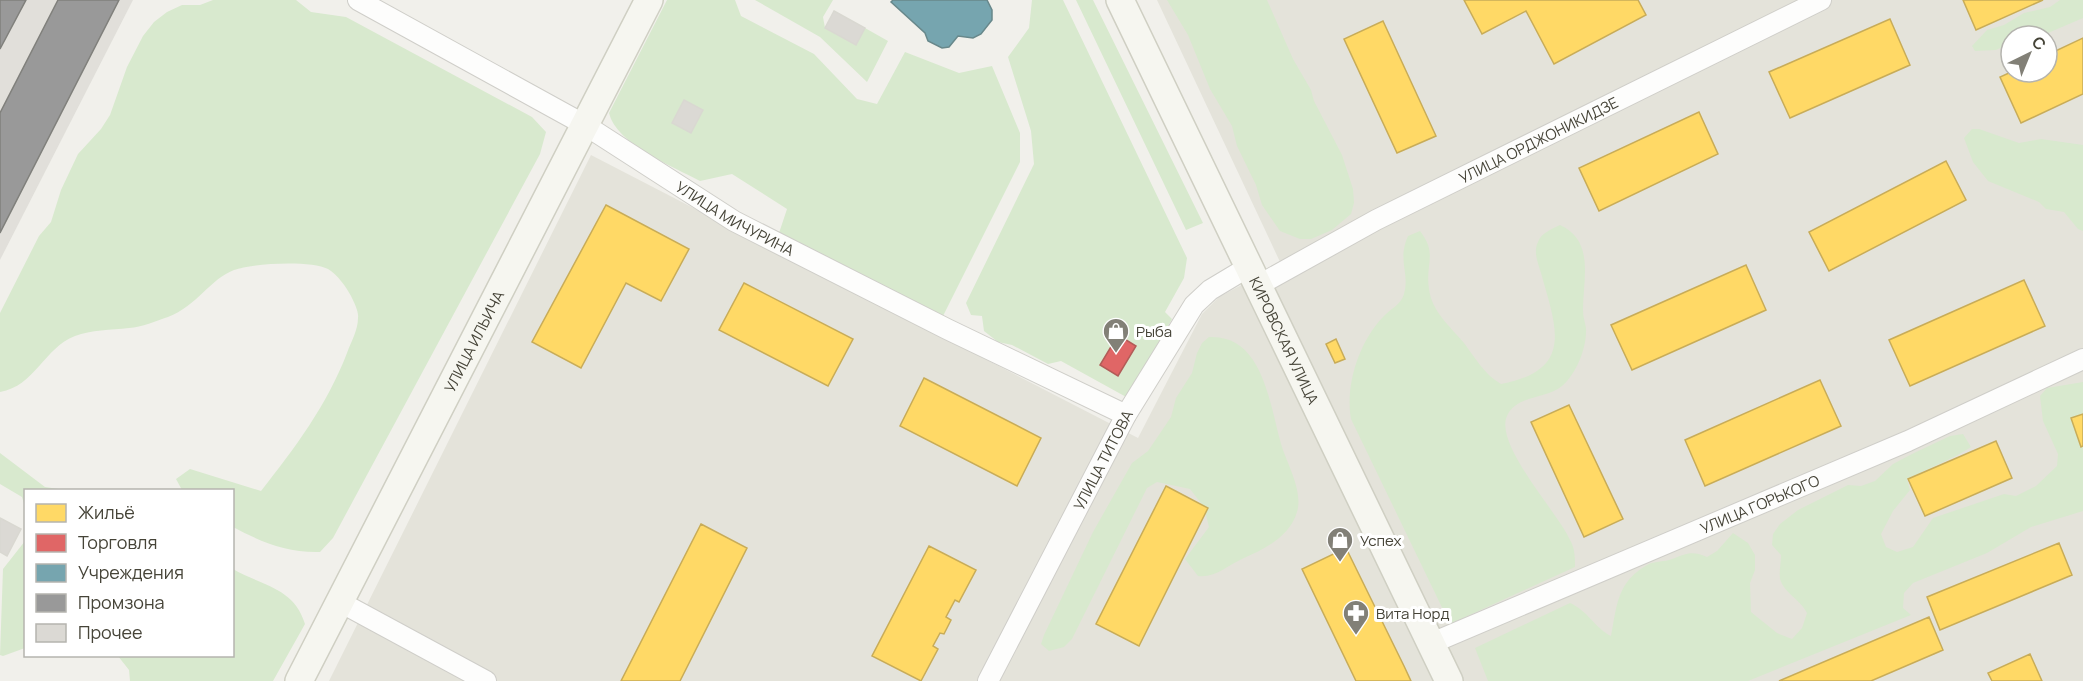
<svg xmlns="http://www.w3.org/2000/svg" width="2083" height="681" font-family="Manrope,sans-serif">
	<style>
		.residential { fill: #e4e3da; fill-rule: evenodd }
		.industrial { fill: #e1dfda }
		.green { fill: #d8e9ce }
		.homes { fill: #ffd966; stroke: #c8ac58; stroke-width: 1.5 }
		.shops { fill: #e06666; stroke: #b25c58; stroke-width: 1.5 }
		.public { fill: #76a5af; stroke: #68888b; stroke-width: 1.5 }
		.industry { fill: #999; stroke: #80807c; stroke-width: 1.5 }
		.building { fill: #dbd9d4; stroke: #d9d8d1; stroke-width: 1.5 }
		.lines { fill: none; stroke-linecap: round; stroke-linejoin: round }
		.street-casing { stroke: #cfcec9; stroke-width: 22 }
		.secondary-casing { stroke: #cfcfc3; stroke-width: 30 }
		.street { stroke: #fdfdfc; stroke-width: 20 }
		.secondary { stroke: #f6f6f0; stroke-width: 27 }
		.labels { text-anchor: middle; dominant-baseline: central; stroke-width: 6; stroke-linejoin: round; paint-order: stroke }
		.street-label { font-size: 15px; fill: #464438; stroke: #fff }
		.poi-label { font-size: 15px; fill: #464438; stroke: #fff; text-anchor: start }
	</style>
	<rect width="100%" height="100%" fill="#f1f0eb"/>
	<path class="residential" d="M1157,0H2083V681H329L591,155L1138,438L1202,314L1219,297L1281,264ZM2011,36H2047V72H2011Z"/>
	<path class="industrial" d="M0,0H133L0,260Z"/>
	<path class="green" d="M213,0H296L311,12L346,17L532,117L546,132L540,154L333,538L320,552C287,553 261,542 233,527L232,490H182L176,479L190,469L261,491C295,448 327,405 347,353C351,342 358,330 358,318C359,312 354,302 351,296C346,287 338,275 328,269C311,260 253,263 234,270C210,279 197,306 168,317C156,321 142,327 129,328C111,330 91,330 75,336C44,348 35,386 0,392V313L39,236L51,222L61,190L78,154L101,129L110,115L127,67L143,36L154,22L167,12L182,5H200Z
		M667,0H735L741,16L814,54L857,99L877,104L905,52L959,73L992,66L1020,133V162L943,316L779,233L787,209L732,174L700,181C674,167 616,144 609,113Z
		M755,0H833L823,17L825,28L856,45L865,28L888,41L867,82L820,37Z
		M1032,0H1063L1187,258L1184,278L1165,312L1172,319L1128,398L1061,361L1048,364L1012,345L998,342L984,331L982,316L971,315L966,303L1034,164L1031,131L1008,57L1029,28Z
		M1076,0H1093L1203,223L1186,230Z
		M1167,0H1267L1293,59L1311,90L1314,101L1342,155L1353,189L1354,203L1351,214L1332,230L1311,239H1300L1280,231L1262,205L1256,185L1237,146L1232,126L1210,89L1188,35Z
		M2060,0H2083V18L2048,33L2011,36V43L1996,50L1975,51L1972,46L1987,30L2004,25L2024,13L2050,7Z
		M1972,129H1979L2019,143L2041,139L2083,145V231L2078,229L2064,212L2046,209L2039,202L1988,181L1973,162L1964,138Z
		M1560,225C1595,241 1583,279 1583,310C1583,317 1585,322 1586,328C1587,347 1577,373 1562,386C1547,399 1516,395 1507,416C1494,445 1559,514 1570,540C1575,549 1575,557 1575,567L1450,624L1351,419C1345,385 1359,342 1383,317C1390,309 1401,305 1404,294C1410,272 1397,261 1408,236L1420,231C1438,254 1425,263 1429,289C1432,312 1450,326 1464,343C1476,359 1484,374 1501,384C1575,370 1556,327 1541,273C1538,263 1533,252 1538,242C1541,233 1552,229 1560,225Z
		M1209,337C1266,334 1270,412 1283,450C1289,467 1303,493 1297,512C1290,536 1265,549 1244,558C1228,565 1216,578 1198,576L1185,559L1209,527L1204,507L1190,489L1157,482L1147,488L1072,639L1064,647L1049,651L1041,644L1044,635L1093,532L1132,463L1148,451L1171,417L1176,398L1192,373L1197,353L1202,343Z
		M2083,382V511L2031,527L1987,553L1913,583L1904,593L1903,608L1911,615L1748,681H1488L1475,648L1570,603C1588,611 1595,628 1611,636C1617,605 1617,581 1649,564C1656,561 1664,562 1672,559C1686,554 1691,550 1707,557L1717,551L1733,533L1748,543L1755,555V570L1750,583L1751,612L1777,633L1792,639L1802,628L1807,613C1801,600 1784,593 1780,579C1779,572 1781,562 1781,555L1772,545L1773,534L1780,524L1798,510L1848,485L1861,486L1875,481L1893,464L1912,454L1950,436L1963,434L1971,447C1955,458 1925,470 1907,479L1910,490L1893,511L1881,534L1886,547L1897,552L1913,547L1933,518L2004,494L2016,496L2036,486L2057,466L2058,454L2043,421L2040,396L2047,388Z
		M0,453L45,487L65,490H26L25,507L22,497L0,484Z
		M25,541V648L3,656L0,655L3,569Z
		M233,569C262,586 294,587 305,624L273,681H130L129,670L118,656H232Z"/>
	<path class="homes" d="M1464,0H1638L1646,15L1554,64L1526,11L1482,34Z
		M1963,0H2043L1976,30Z
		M1890,19L1910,65L1790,118L1769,72Z
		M1383,21L1436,136L1397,153L1344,39Z
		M2083,38V94L2021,123L2000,77L2011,72H2047V55Z
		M1699,112L1718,154L1599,211L1579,168Z
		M1946,161L1966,200L1829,271L1809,232Z
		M606,205L689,249L661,301L626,283L581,368L532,342Z
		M1746,265L1766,310L1632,370L1611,325Z
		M2024,280L2045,326L1910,386L1889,340Z
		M744,283L853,339L828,386L719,330Z
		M1336,339L1345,359L1335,363L1326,344Z
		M924,378L1041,438L1017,486L900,426Z
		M1820,380L1841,426L1705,486L1685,440Z
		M1569,405L1623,519L1584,537L1531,422Z
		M2083,414V446L2081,447L2071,418Z
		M1996,441L2012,478L1925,516L1908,479Z
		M1166,486L1208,508L1139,646L1096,624Z
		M701,524L747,548L680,681H621Z
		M2059,543L2072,575L1940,630L1927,597Z
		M929,546L976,570L959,602L955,600L946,617L951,620L944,634L940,633L933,646L938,649L921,681L872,656Z
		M1346,548L1404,666L1411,681H1356L1302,569Z
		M1929,617L1943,650L1871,681H1779Z
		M2030,654L2042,681H1992L1988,673Z"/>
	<path class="shops" d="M1118,335L1136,346L1118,376L1100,365Z"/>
	<path class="public" d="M893,0H987L992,10V20L981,34L973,38L958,36L949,47L942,48L928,41L925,33L891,2Z"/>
	<path class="industry" d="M0,0H26L0,49Z
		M58,0H119L0,233V113Z"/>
	<path class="building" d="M834,11L865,28L856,45L825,28Z
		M684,100L703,110L691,133L672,123Z
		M0,518L21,529L7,556L0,552Z"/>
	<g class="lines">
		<g class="street-casing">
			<g id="street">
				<path id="s1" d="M358,0L585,125L734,221L947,329L1126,415"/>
				<path id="s2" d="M1259,285L1376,220L1821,0"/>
				<path d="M340,602L486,681"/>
				<path id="s3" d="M1432,643L1908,441L2083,359"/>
				<path id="s4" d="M988,681L1126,415L1194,305L1210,290L1250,266"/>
			</g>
		</g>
		<g class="secondary-casing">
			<g id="secondary">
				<path id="s5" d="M1120,0L1449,681"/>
				<path id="s6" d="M299,681L649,0"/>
			</g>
		</g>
		<use href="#street" class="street"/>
		<use href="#secondary" class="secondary"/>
	</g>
	<defs>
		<g id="shop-pin" transform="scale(1.35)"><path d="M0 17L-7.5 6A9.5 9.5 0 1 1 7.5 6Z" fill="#828077" stroke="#fff"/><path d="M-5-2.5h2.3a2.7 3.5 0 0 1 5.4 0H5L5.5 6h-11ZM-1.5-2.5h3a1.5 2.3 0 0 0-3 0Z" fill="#fff"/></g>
		<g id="pharmacy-pin" transform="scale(1.35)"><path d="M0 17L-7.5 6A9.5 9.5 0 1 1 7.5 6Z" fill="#828077" stroke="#fff"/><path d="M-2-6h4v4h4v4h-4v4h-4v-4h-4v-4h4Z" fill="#fff"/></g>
	</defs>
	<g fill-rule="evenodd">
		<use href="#shop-pin" x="1116" y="331"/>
		<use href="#shop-pin" x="1340" y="540"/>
		<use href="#pharmacy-pin" x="1356" y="613"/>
	</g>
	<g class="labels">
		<g class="street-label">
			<text stroke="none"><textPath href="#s2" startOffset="315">УЛИЦА ОРДЖОНИКИДЗЕ</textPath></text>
			<text stroke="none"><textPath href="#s1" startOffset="436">УЛИЦА МИЧУРИНА</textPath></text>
			<text stroke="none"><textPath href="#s5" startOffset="378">КИРОВСКАЯ УЛИЦА</textPath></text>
			<text stroke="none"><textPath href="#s6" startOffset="382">УЛИЦА ИЛЬИЧА</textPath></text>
			<text stroke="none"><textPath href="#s4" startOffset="249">УЛИЦА ТИТОВА</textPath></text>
			<text stroke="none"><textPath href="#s3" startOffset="356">УЛИЦА ГОРЬКОГО</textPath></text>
		</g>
		<g class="poi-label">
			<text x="1136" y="331">Рыба</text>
			<text x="1360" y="540">Успех</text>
			<text x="1376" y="613">Вита Норд</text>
		</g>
	</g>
	<rect x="24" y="489" width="210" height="168" fill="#ffffff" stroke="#b5b4af" stroke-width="1.5"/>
	<rect x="36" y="504" width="30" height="18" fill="#ffd966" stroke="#b5b4af" stroke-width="1.5"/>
	<text x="78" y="519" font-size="18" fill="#464438">Жильё</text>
	<rect x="36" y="534" width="30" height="18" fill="#e06666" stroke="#b5b4af" stroke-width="1.5"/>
	<text x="78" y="549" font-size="18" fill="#464438">Торговля</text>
	<rect x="36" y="564" width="30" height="18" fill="#76a5af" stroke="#b5b4af" stroke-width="1.5"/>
	<text x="78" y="579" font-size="18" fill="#464438">Учреждения</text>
	<rect x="36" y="594" width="30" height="18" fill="#999999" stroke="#b5b4af" stroke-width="1.5"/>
	<text x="78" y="609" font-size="18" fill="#464438">Промзона</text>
	<rect x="36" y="624" width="30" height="18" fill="#dbd9d4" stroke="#b5b4af" stroke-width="1.5"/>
	<text x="78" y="639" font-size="18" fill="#464438">Прочее</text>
	<g transform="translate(2029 54) rotate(43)"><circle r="28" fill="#ffffff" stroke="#b5b4af" stroke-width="1.5"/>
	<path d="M0-4.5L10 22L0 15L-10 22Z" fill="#828077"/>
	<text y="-9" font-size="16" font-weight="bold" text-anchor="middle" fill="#464438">С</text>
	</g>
</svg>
